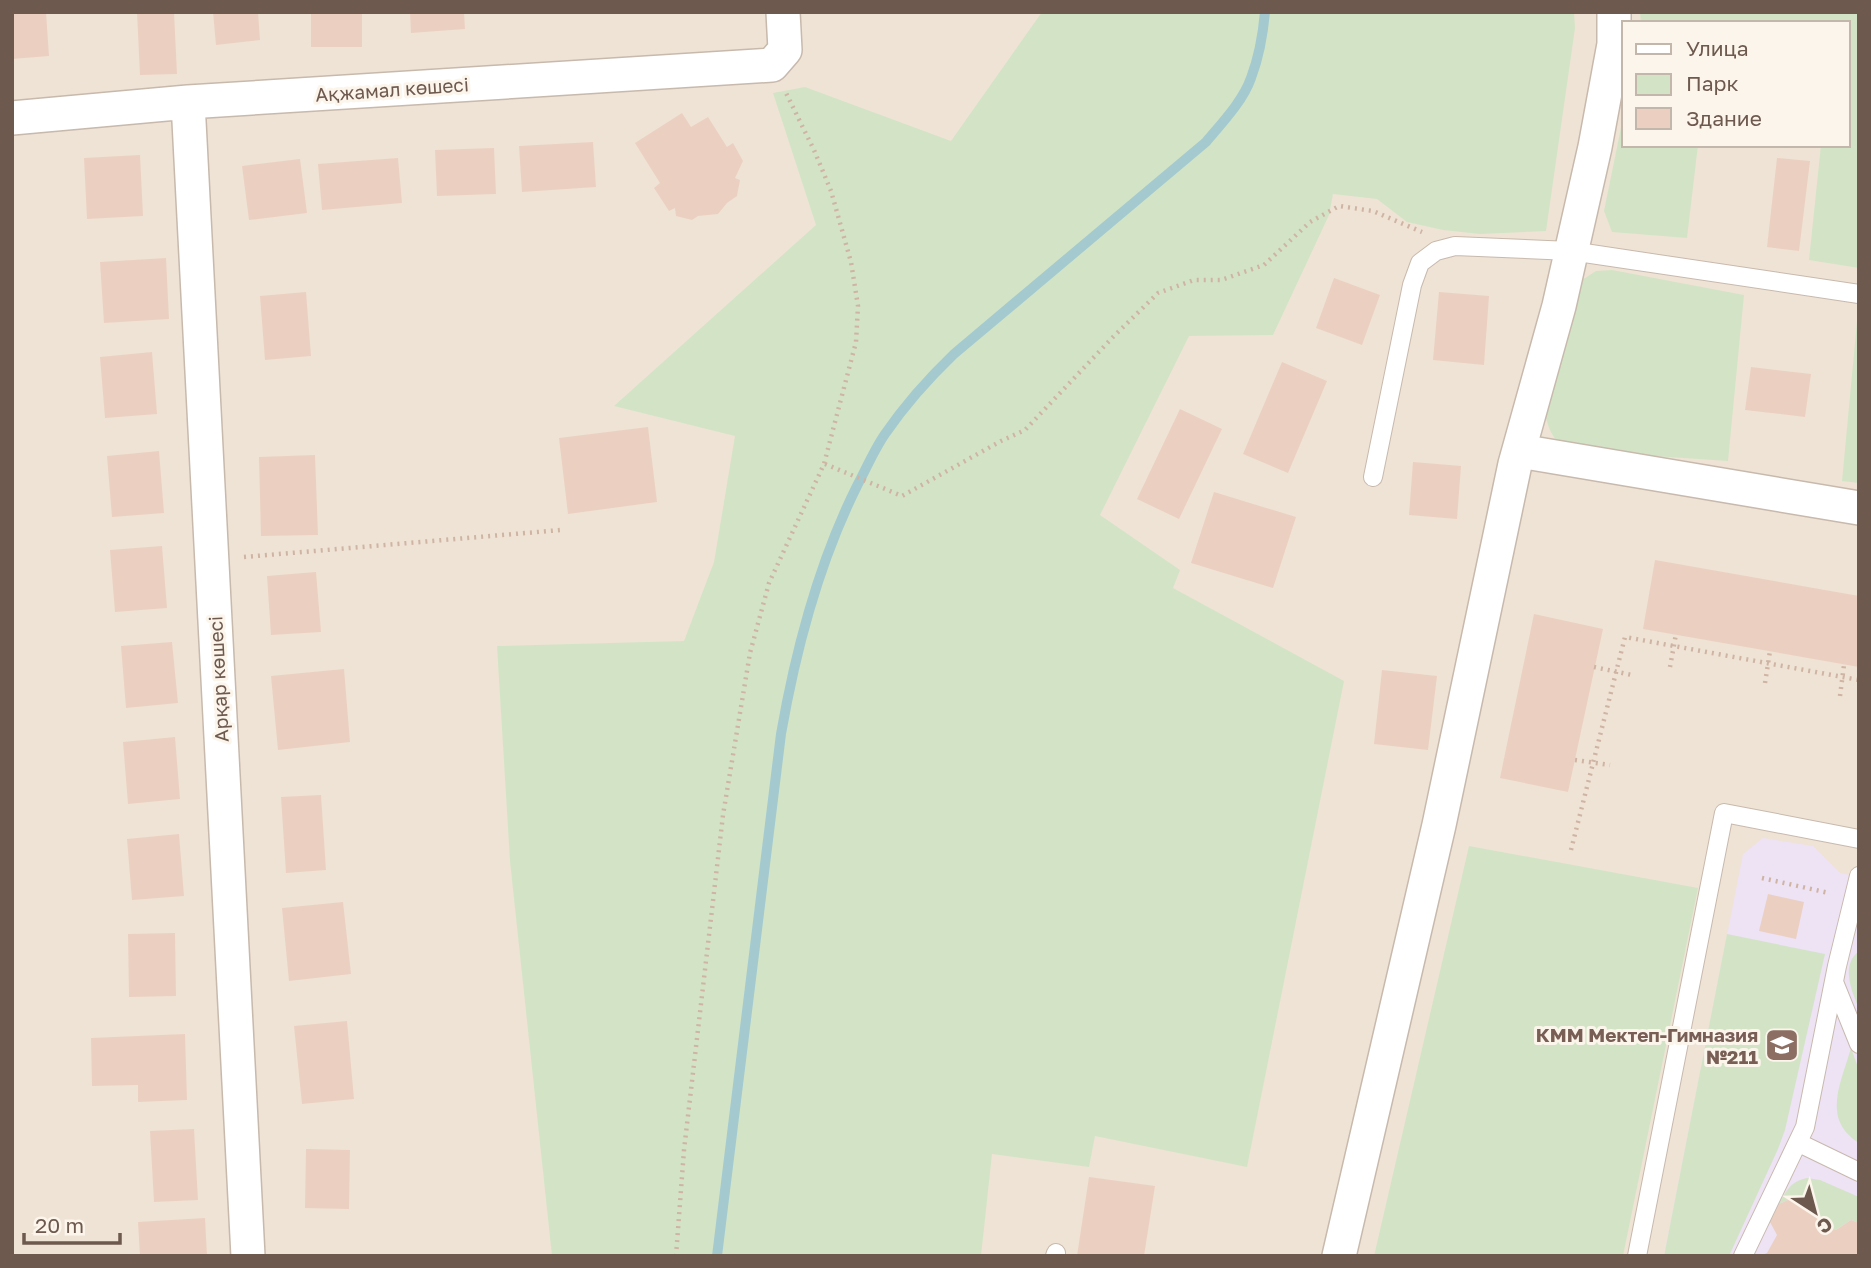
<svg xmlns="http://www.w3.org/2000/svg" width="1871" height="1268" font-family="'Golos Text',sans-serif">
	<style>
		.residential { fill: #efe3d5; fill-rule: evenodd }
		.education { fill: #eee2f5 }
		.green { fill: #d3e4c6 }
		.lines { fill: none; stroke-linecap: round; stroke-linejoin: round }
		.stream { stroke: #a4cad0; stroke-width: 10 }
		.building { fill: #ebd0c1 }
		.service-casing { stroke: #c8b9ad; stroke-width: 20 }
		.minor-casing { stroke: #c8b9ad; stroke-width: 36 }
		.path { stroke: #cfb4a4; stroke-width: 4.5; stroke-dasharray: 2 5; stroke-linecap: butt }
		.service { stroke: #fff; stroke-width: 18 }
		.minor { stroke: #fff; stroke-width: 33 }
		.labels { text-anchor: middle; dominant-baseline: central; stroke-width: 6; stroke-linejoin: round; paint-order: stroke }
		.street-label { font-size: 19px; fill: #6e594e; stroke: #fcf5eb }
		.education-label { font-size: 19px; font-weight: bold; fill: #785e54; stroke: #fcf5eb; text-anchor: end }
	</style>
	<rect width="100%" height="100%" fill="#f9f1e5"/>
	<path class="residential" d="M12,12H1859V1256H12ZM1624,23H1848V145H1624Z"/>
	<path class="education" d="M1763,838L1813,846L1840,873L1859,877V1256H1664L1743,854Z"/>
	<path class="green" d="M1042,12H1574L1575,28L1546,231L1480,234L1443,230L1407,222L1377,199L1333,194L1329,215L1273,335L1189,336L1100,515L1180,570L1173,588L1344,681L1247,1167L1095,1136L1089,1167L992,1154L981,1256H552L510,861L497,646L684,641L714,562L735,436L614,406L816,225L773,93L805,87L951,141Z
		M1640,12H1859V268L1809,260L1821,145H1848V23H1641Z
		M1624,113V145H1698L1687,238L1612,232L1604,211Z
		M1612,270L1744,295L1728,461L1579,451C1555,443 1552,439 1545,415L1582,280L1596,271Z
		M1858,311H1859V483L1842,481Z
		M1469,846L1698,888L1623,1256H1374Z
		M1727,934L1825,954L1785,1130L1778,1149L1729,1256H1664Z
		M1859,951V1009C1852,991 1840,966 1859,951Z
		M1851,1048L1859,1070V1143C1821,1119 1841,1083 1851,1048Z
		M1807,1178L1820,1180L1859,1197V1223L1851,1220L1836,1230L1821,1223L1813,1203L1797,1196L1779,1204C1786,1191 1791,1181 1807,1178Z"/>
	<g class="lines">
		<path class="stream" d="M717,1256L781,734C796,648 818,564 857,486C866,469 874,450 885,434C905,405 929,378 954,354L1206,142C1222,123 1243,101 1251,78C1259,57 1263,34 1265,12"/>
	</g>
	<path class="building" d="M12,12H46L49,56L12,59Z
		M137,12H174L177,74L140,75Z
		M213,12H258L260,40L216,45Z
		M311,12H362V47H311Z
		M410,12H464L465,29L411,33Z
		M682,113L691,127L708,117L727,147L733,143L743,161L735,178L740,180L737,196L727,203L718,214L698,216L692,220L676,216L675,208L669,211L654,188L660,183L635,143Z
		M593,142L596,187L522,192L519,146Z
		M494,148L496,194L437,196L435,150Z
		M140,155L143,216L87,219L84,158Z
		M398,158L402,203L322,210L318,164Z
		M1777,158L1810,161L1799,251L1767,247Z
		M300,159L307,213L249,220L242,166Z
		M166,258L169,319L104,323L100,262Z
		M1334,278L1380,295L1362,345L1316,328Z
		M306,292L311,356L265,360L260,296Z
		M1439,292L1489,296L1484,365L1433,360Z
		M152,352L157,414L105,418L100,357Z
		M1282,362L1327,381L1288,473L1243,454Z
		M1751,367L1811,374L1805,417L1745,410Z
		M1180,409L1222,429L1179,519L1137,499Z
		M648,427L657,502L568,514L559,438Z
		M159,451L164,513L112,517L107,456Z
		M315,455L318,535L261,536L259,457Z
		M1413,462L1461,466L1457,519L1409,515Z
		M1214,492L1296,517L1273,588L1191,563Z
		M162,546L167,608L115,612L110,550Z
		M1655,560L1859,596V667L1643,629Z
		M316,572L321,632L271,635L267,576Z
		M1534,614L1603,629L1568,792L1500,778Z
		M172,642L178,703L126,708L121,646Z
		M344,669L350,742L278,750L271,676Z
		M1382,670L1437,676L1428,750L1374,744Z
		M175,737L180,799L128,804L123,742Z
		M321,795L326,870L286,873L281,797Z
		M179,834L184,896L132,900L127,839Z
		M1768,894L1804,902L1796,939L1759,931Z
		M343,902L351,974L289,981L282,908Z
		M175,933L176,996L129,997L128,934Z
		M347,1021L354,1099L302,1104L294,1026Z
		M185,1034L187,1100L138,1102V1085L92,1086L91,1038Z
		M194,1129L198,1200L154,1202L150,1131Z
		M306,1149L350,1150L349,1209L305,1208Z
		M1089,1177L1155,1186L1144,1256H1077Z
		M1797,1196L1813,1203L1821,1223L1836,1230L1851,1220L1859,1223V1256H1760L1767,1253L1777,1235L1770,1222L1779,1204Z
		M205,1218L207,1256H140L138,1222Z"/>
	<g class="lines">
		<g class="service-casing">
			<path id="service" d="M1373,477L1412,285L1420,263L1436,251L1455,246L1571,251L1859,294
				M1834,982L1859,1044
				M1799,1143L1859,1172
				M1055,1256L1056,1253
				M1637,1256L1724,813L1859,839
				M1743,1256L1805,1127L1837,966L1859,876"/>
		</g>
		<g class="minor-casing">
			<path id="minor" d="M188,102L248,1256
				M12,118L188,102L772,65L785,50L783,12
				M1519,451L1859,508
				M1339,1256L1439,825L1515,464L1559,306L1595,147L1614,44V12"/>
		</g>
		<path class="path" d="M825,464L902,496L1001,441L1025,430L1113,337L1158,293L1194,280H1221L1264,265L1310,222L1339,206L1373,211L1422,232
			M244,557L561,530
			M1594,667L1632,675
			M1670,667L1676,634
			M1765,683L1770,651
			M1840,696L1844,665
			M1575,760L1610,765
			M1571,850L1625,637L1859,680
			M1762,878L1829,893
			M676,1256L684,1150L723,815L750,653L769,583L824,464L856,342L858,306L851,262L831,191L814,150L786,93"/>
		<use href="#service" class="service"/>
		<use href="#minor" class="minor"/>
	</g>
	<defs>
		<g id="school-square" transform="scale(1.75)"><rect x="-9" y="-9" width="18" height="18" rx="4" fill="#8d6e63" stroke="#fcf5eb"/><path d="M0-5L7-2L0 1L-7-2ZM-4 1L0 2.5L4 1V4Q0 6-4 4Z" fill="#fff"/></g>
	</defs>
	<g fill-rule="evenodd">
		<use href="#school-square" x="1782" y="1045"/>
	</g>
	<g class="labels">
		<g class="street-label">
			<text transform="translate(392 89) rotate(-4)">Ақжамал көшесі</text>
			<text transform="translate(218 679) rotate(-93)">Арқар көшесі</text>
		</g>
		<g class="education-label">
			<text x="1758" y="1034">КММ Мектеп-Гимназия<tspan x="1758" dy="22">№211</tspan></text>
		</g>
	</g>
	<rect width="1871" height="1268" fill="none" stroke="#6e594e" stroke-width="28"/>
	<rect x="1622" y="21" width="228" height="126" fill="#fcf5eb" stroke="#c3b7ac" stroke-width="2"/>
	<rect x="1636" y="44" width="35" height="10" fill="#ffffff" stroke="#c3b7ac" stroke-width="2"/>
	<text x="1686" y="56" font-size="21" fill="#6e594e">Улица</text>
	<rect x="1636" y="74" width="35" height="21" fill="#d3e4c6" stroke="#c3b7ac" stroke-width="2"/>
	<text x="1686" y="91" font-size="21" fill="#6e594e">Парк</text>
	<rect x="1636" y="108" width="35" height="21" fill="#ebd0c1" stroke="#c3b7ac" stroke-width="2"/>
	<text x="1686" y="126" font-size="21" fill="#6e594e">Здание</text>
	<g transform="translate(1815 1212) rotate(144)" stroke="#fcf5eb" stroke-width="5" paint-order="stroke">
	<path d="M0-5L12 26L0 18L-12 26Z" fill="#6e594e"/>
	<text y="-10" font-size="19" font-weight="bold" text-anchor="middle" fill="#6e594e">С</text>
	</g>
	<path d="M24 1233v10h96v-10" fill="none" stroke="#6e594e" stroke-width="3.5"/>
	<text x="35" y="1233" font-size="21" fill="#6e594e" stroke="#fcf5eb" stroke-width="5" paint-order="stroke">20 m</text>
</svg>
